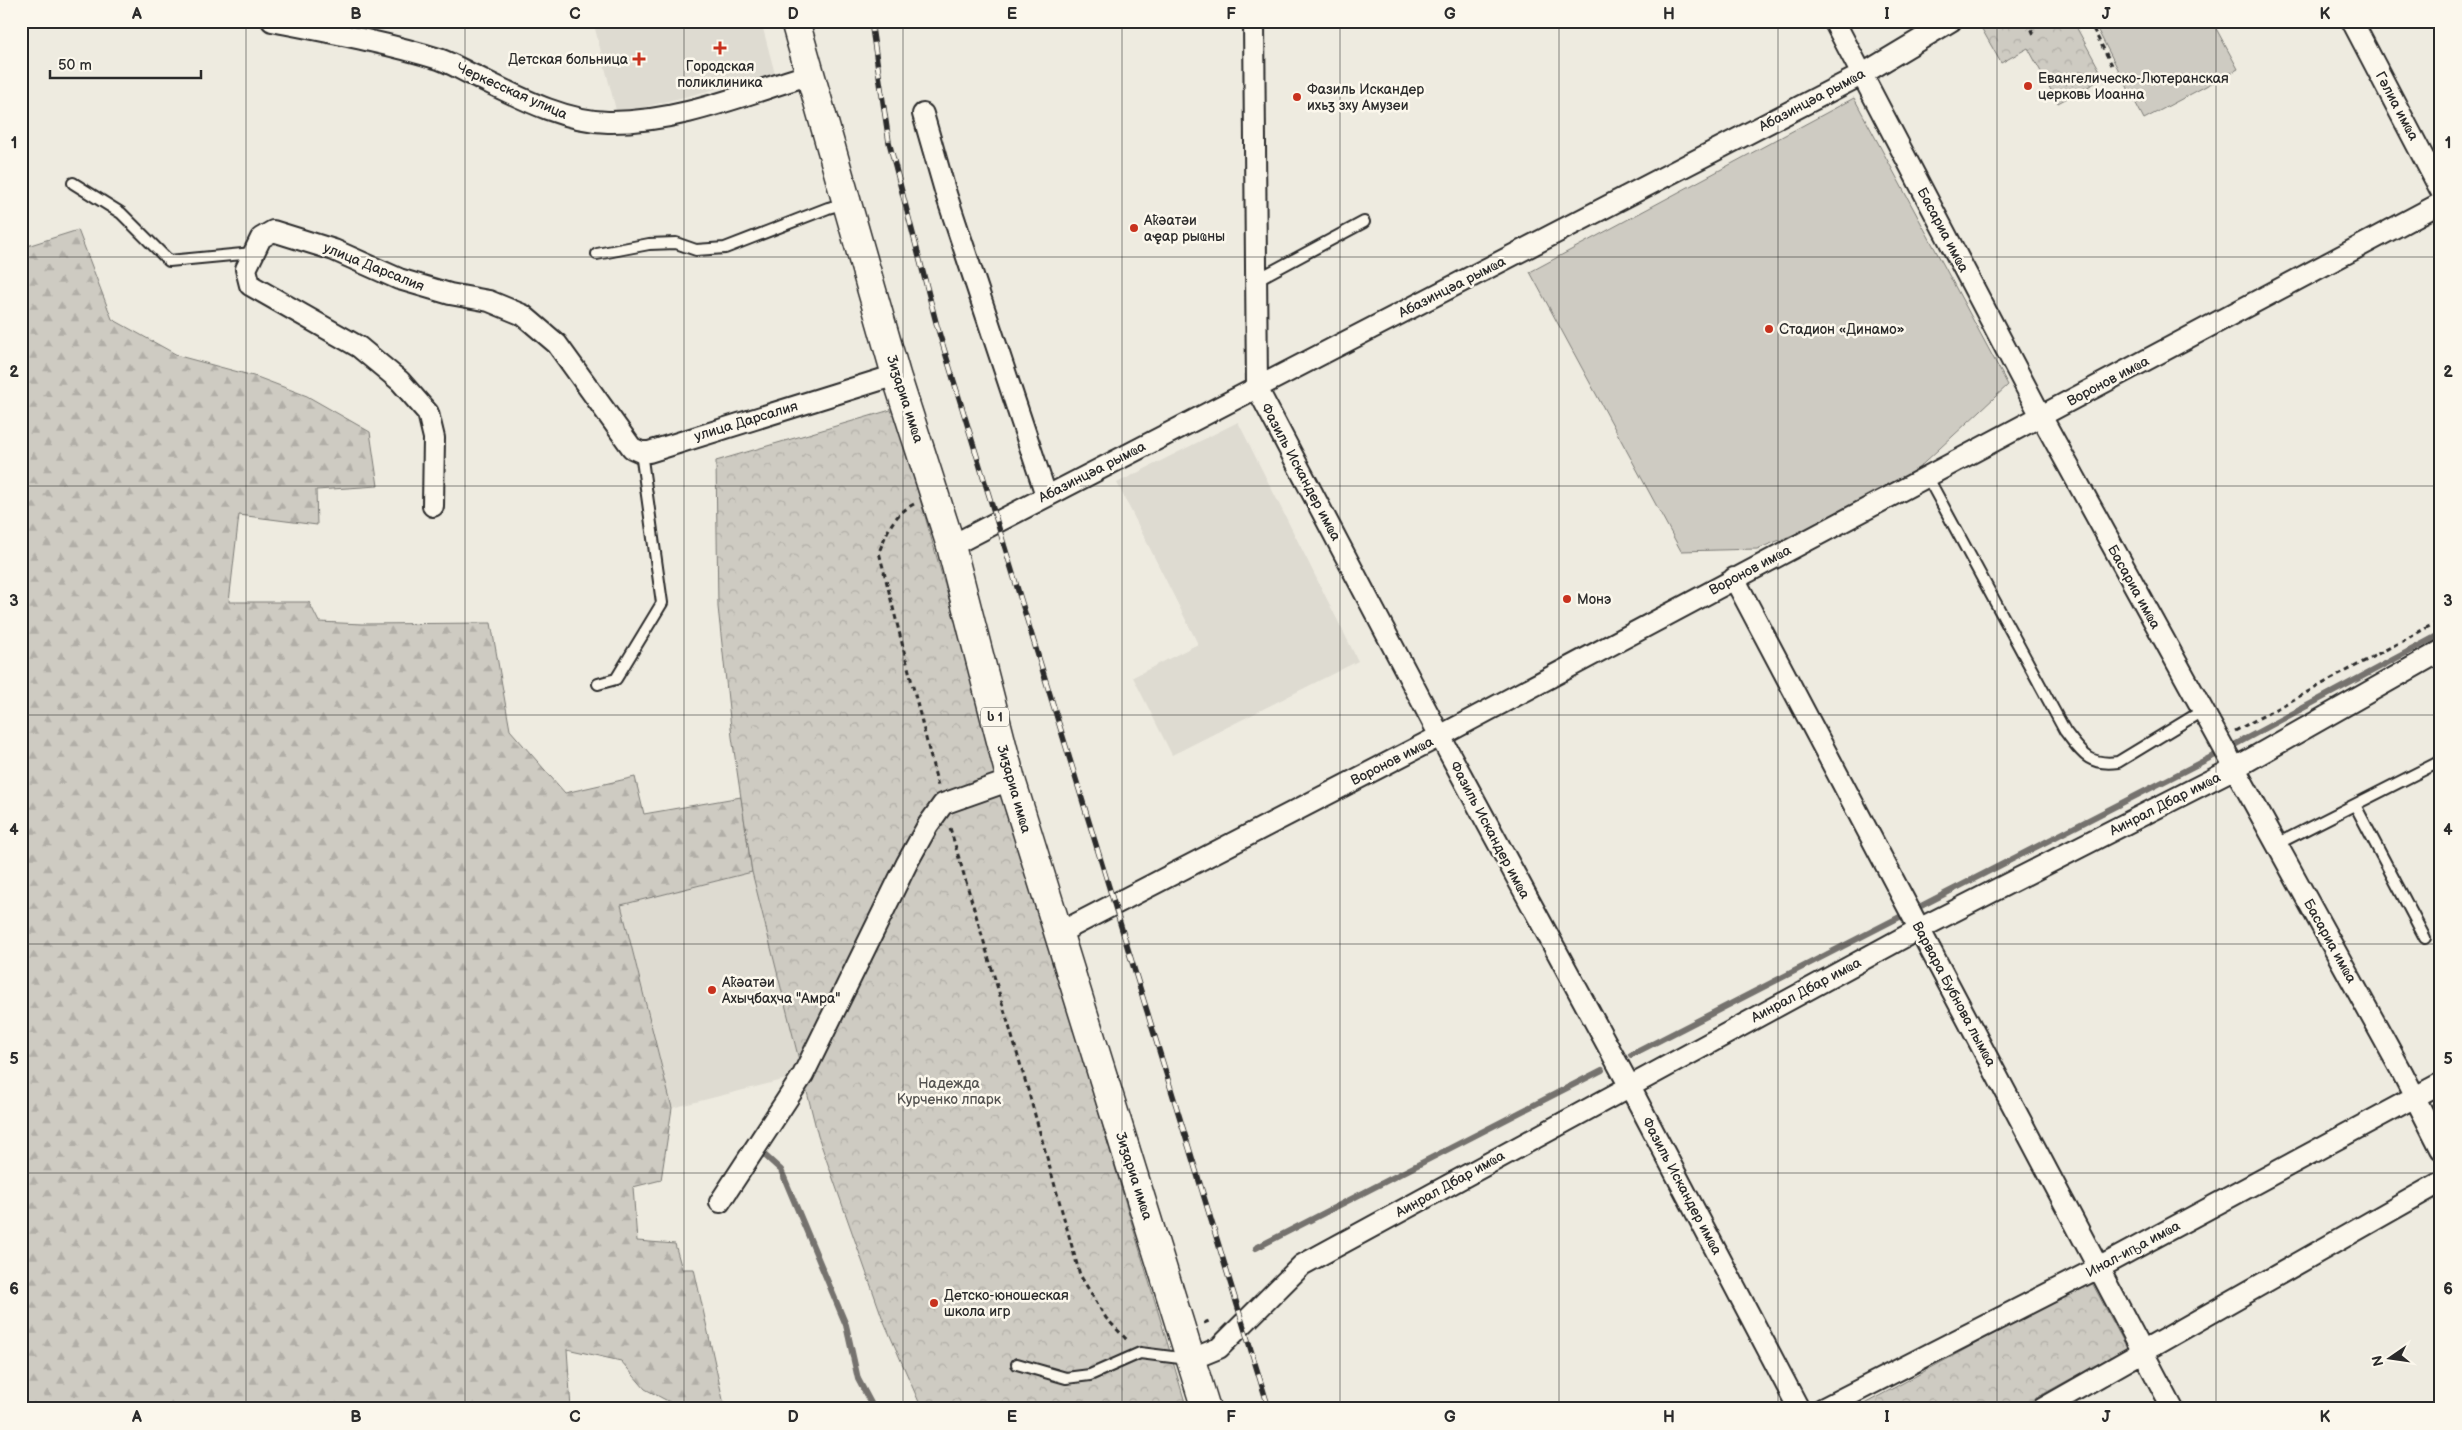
<svg xmlns="http://www.w3.org/2000/svg" width="2462" height="1430" font-family="'Balsamiq Sans','Noto Sans Georgian',sans-serif">
	<style>
		.built { fill: #dedbd1 }
		.green { fill: #cecbc2; stroke: #7c7b76 }
		.forest { fill: url(#forest-firs); stroke: #7c7b76 }
		.park { fill: url(#park-crowns); stroke: #7c7b76 }
		.lines { fill: none; stroke-linecap: round; stroke-linejoin: round }
		.stream { stroke: #74726e; stroke-width: 6 }
		.lane-casing { stroke: #2b2b2b; stroke-width: 14 }
		.street-casing { stroke: #2b2b2b; stroke-width: 24 }
		.highway-casing { stroke: #2b2b2b; stroke-width: 31 }
		.path { stroke: #2b2b2b; stroke-width: 3; stroke-dasharray: 5 4; stroke-linecap: butt }
		.lane { stroke: #fbf7ec; stroke-width: 10 }
		.street { stroke: #fbf7ec; stroke-width: 20 }
		.highway { stroke: #fbf7ec; stroke-width: 28 }
		.rail-casing { stroke: #2b2b2b; stroke-width: 5.5 }
		.rail { stroke: #fbf7ec; stroke-width: 4; stroke-dasharray: 11; stroke-linecap: butt }
		.grid { fill: none; stroke: #2b2b2b; stroke-width: 1; stroke-opacity: 0.55 }
		.poi-dot { fill: #c8321e; stroke: #fbf7ec; stroke-width: 2 }
		.labels { text-anchor: middle; dominant-baseline: central; stroke-width: 5; stroke-linejoin: round; paint-order: stroke }
		.shield { fill: #fbf7ec; stroke: #696865; stroke-width: 1 }
		.shield-label { font-size: 12px; font-weight: bold; fill: #2b2b2b }
		.poi-label { font-size: 14px; fill: #2b2b2b; stroke: #fbf7ec; text-anchor: start }
		.street-label { font-size: 14px; fill: #2b2b2b; stroke: #fbf7ec }
		.park-label { font-size: 14px; fill: #545351; stroke: #fbf7ec }
		.neatline { fill: none; stroke: #2b2b2b; stroke-width: 2 }
		.grid-label { font-size: 16px; text-anchor: middle; font-weight: bold; fill: #2b2b2b }
	</style>
	<defs>
		<pattern id="forest-firs" width="22" height="20" patternUnits="userSpaceOnUse" patternTransform="scale(1.25)"><rect width="22" height="20" fill="#cecbc2"/><path d="M5 1l3.5 6h-7zM16 11l3.5 6h-7z" fill="#b1aea7"/></pattern>
		<pattern id="park-crowns" width="20" height="18" patternUnits="userSpaceOnUse" patternTransform="scale(1.25)"><rect width="20" height="18" fill="#cecbc2"/><path d="M2 6a3 3 0 1 1 6 0M12 15a3 3 0 1 1 6 0" fill="none" stroke="#b1aea7"/></pattern>
	</defs>
	<rect width="100%" height="100%" fill="#eeebe0"/>
	<filter id="ink" filterUnits="userSpaceOnUse"><feTurbulence type="fractalNoise" baseFrequency=".02" numOctaves="2"/><feDisplacementMap in="SourceGraphic" scale="10" xChannelSelector="R" yChannelSelector="G"/><feConvolveMatrix kernelMatrix="1 2 1 2 8 2 1 2 1" color-interpolation-filters="sRGB"/></filter>
	<g filter="url(#ink)">
		<path class="built" d="M593,21H761L775,74L617,114Z
			M1238,422L1358,661L1172,755L1133,677L1198,644L1117,483Z
			M752,872L803,1075L672,1108L621,905Z"/>
		<path class="green" d="M2093,21H2212L2238,69L2144,119Z
			M1854,98L2008,385L1912,474L1818,525L1757,549L1681,551L1530,272Z"/>
		<path class="forest" d="M78,230L112,319L179,356L257,377L307,396L370,432L378,486L316,490L317,525L239,515L229,602H309L319,622L362,624L491,623L510,730L565,793L635,777L644,814L741,797L752,872L621,905L672,1108L661,1180L633,1187L637,1241L675,1244L682,1269H694L725,1409H683L645,1389L621,1361L567,1349L571,1409H21V528L29,511L21,505V248Z"/>
		<path class="park" d="M1980,21H2073L2104,78L2058,103L2028,48L2001,63L1978,22Z
			M894,409L1044,929L1187,1409H922L882,1317L818,1136L752,872L732,737L718,607L716,461Z
			M2091,1281L2127,1348L2016,1409H1855Z"/>
		<g class="lines">
			<path class="stream" d="M1631,1055L2225,750L2441,634
				M759,1150L781,1170L846,1325L858,1379L874,1409
				M1256,1248L1602,1070"/>
			<g class="lane-casing">
				<path id="lane" d="M73,183L121,213L169,261L253,253
					M597,254L649,244L676,243L696,250L725,248L828,208L846,203
					M1256,280L1364,222
					M1928,478L2065,731C2082,753 2088,766 2118,762L2202,711
					M598,684L616,679L662,603L641,452
					M2355,805L2425,938
					M2277,844L2441,761
					M1017,1364L1066,1378L1090,1375L1140,1353L1188,1359"/>
			</g>
			<g class="street-casing">
				<path id="street" d="M272,21C328,32 384,42 439,59C451,63 462,70 473,75C515,95 561,121 608,122C678,123 745,94 811,74
					M1254,21L1257,388L1440,736L1629,1085L1799,1409
					M1834,21L2041,416L2402,1072L2441,1149
					M2352,21L2441,191
					M923,114L946,194L1046,495
					M433,506L434,438L428,413L400,381L359,347L250,285L246,269L261,238L273,231L334,250L399,279L450,294L489,301L523,315L557,344L632,448L641,452H649L896,375
					M951,546L1861,75L1951,21
					M1734,578L2173,1409
					M1057,934L1440,736L2441,203
					M720,1202L803,1075L907,863L928,825L943,804L1011,780
					M1192,1359L1219,1348L1302,1265L1919,929L2235,768L2441,651
					M1822,1409L2098,1268L2441,1083
					M2042,1409L2441,1182"/>
			</g>
			<g class="highway-casing">
				<path id="highway" d="M795,21L896,375L951,546L1011,780L1206,1409"/>
			</g>
			<path class="path" d="M2028,21L2035,37
				M2089,21L2112,65
				M914,504C892,516 888,530 879,552L938,786
				M2235,731L2441,620
				M950,828L1028,1090L1080,1275L1106,1318L1129,1342
				M1204,1323L1211,1320"/>
			<use href="#lane" class="lane"/>
			<use href="#street" class="street"/>
			<use href="#highway" class="highway"/>
			<g class="rail-casing">
				<path id="rail" d="M871,21L889,142L937,326L1269,1409"/>
			</g>
			<use href="#rail" class="rail"/>
		</g>
	</g>
	<path class="grid" d="M246,21V1409M465,21V1409M684,21V1409M903,21V1409M1122,21V1409M1340,21V1409M1559,21V1409M1778,21V1409M1997,21V1409M2216,21V1409M21,257H2441M21,486H2441M21,715H2441M21,944H2441M21,1173H2441"/>
	<g class="poi-dot">
		<path d="M717.5 40.5h5v5h5v5h-5v5h-5v-5h-5v-5h5z"/>
		<path d="M636.5 51.5h5v5h5v5h-5v5h-5v-5h-5v-5h5z"/>
		<circle cx="2028" cy="86" r="5"/>
		<circle cx="1297" cy="97" r="5"/>
		<circle cx="1134" cy="228" r="5"/>
		<circle cx="1769" cy="329" r="5"/>
		<circle cx="1567" cy="599" r="5"/>
		<circle cx="712" cy="990" r="5"/>
		<circle cx="934" cy="1303" r="5"/>
	</g>
	<g class="labels">
		<rect class="shield" x="981" y="707.5" width="28" height="19" rx="4"/>
		<g class="shield-label">
			<text x="995" y="717">ს 1</text>
		</g>
		<g class="poi-label">
			<text x="628" y="59" text-anchor="end">Детская больница</text>
			<text x="720" y="66" text-anchor="middle">Городская<tspan x="720" dy="16">поликлиника</tspan></text>
			<text x="2038" y="78">Евангелическо-Лютеранская<tspan x="2038" dy="16">церковь Иоанна</tspan></text>
			<text x="1307" y="89">Фазиль Искандер<tspan x="1307" dy="16">ихьӡ зху Амузеи</tspan></text>
			<text x="1144" y="220">Аҟәатәи<tspan x="1144" dy="16">аҿар рыҩны</tspan></text>
			<text x="1779" y="329">Cтадион «Динамо»</text>
			<text x="1577" y="599">Монэ</text>
			<text x="722" y="982">Аҟәатәи<tspan x="722" dy="16">Ахыҷбаҳча "Амра"</tspan></text>
			<text x="944" y="1295">Детско-юношеская<tspan x="944" dy="16">школа игр</tspan></text>
		</g>
		<g class="street-label">
			<text transform="translate(512 91) rotate(24)">Черкесская улица</text>
			<text transform="translate(1812 100) rotate(-28)">Абазинцәа рымҩа</text>
			<text transform="translate(2397 106) rotate(62)">Гәлиа имҩа</text>
			<text transform="translate(1943 230) rotate(62)">Басариа имҩа</text>
			<text transform="translate(374 267) rotate(22)">улица Дарсалия</text>
			<text transform="translate(1452 287) rotate(-27)">Абазинцәа рымҩа</text>
			<text transform="translate(2108 381) rotate(-28)">Воронов имҩа</text>
			<text transform="translate(905 399) rotate(72)">Ӡиӡариа имҩа</text>
			<text transform="translate(746 421) rotate(-17)">улица Дарсалия</text>
			<text transform="translate(1092 472) rotate(-27)">Абазинцәа рымҩа</text>
			<text transform="translate(1301 472) rotate(62)">Фазиль Искандер имҩа</text>
			<text transform="translate(1750 570) rotate(-28)">Воронов имҩа</text>
			<text transform="translate(2134 587) rotate(61)">Басариа имҩа</text>
			<text transform="translate(1392 761) rotate(-27)">Воронов имҩа</text>
			<text transform="translate(1014 789) rotate(74)">Ӡиӡариа имҩа</text>
			<text transform="translate(2165 804) rotate(-27)">Аинрал Дбар имҩа</text>
			<text transform="translate(1490 830) rotate(62)">Фазиль Искандер имҩа</text>
			<text transform="translate(2330 941) rotate(61)">Басариа имҩа</text>
			<text transform="translate(1806 990) rotate(-28)">Аинрал Дбар имҩа</text>
			<text transform="translate(1954 994) rotate(62)">Варвара Бубнова лымҩа</text>
			<text transform="translate(1134 1176) rotate(72)">Ӡиӡариа имҩа</text>
			<text transform="translate(1450 1184) rotate(-29)">Аинрал Дбар имҩа</text>
			<text transform="translate(1682 1186) rotate(62)">Фазиль Искандер имҩа</text>
			<text transform="translate(2133 1249) rotate(-28)">Инал-иҧа имҩа</text>
		</g>
		<g class="park-label">
			<text x="949" y="1083">Надежда<tspan x="949" dy="16">Курченко лпарк</tspan></text>
		</g>
	</g>
	<rect width="2462" height="1430" fill="none" stroke="#fbf7ec" stroke-width="55"/>
	<g transform="translate(2390 1358) rotate(257)" stroke="#fbf7ec" stroke-width="4" paint-order="stroke">
	<path d="M0-4L9 19L0 12L-9 19Z" fill="#2b2b2b"/>
	<text y="-8" font-size="14" font-weight="bold" text-anchor="middle" fill="#2b2b2b">N</text>
	</g>
	<path d="M50 70v8h151v-8" fill="none" stroke="#2b2b2b" stroke-width="2.5"/>
	<text x="58" y="70" font-size="15" fill="#2b2b2b" stroke="#fbf7ec" stroke-width="4" paint-order="stroke">50 m</text>
	<rect x="28" y="28" width="2406" height="1374" class="neatline"/>
	<g class="grid-label">
		<text x="137" y="19">A</text>
		<text x="356" y="19">B</text>
		<text x="575" y="19">C</text>
		<text x="793" y="19">D</text>
		<text x="1012" y="19">E</text>
		<text x="1231" y="19">F</text>
		<text x="1450" y="19">G</text>
		<text x="1669" y="19">H</text>
		<text x="1887" y="19">I</text>
		<text x="2106" y="19">J</text>
		<text x="2325" y="19">K</text>
		<text x="14" y="148">1</text>
		<text x="2448" y="148">1</text>
		<text x="14" y="377">2</text>
		<text x="2448" y="377">2</text>
		<text x="14" y="606">3</text>
		<text x="2448" y="606">3</text>
		<text x="14" y="835">4</text>
		<text x="2448" y="835">4</text>
		<text x="14" y="1064">5</text>
		<text x="2448" y="1064">5</text>
		<text x="14" y="1294">6</text>
		<text x="2448" y="1294">6</text>
		<text x="137" y="1422">A</text>
		<text x="356" y="1422">B</text>
		<text x="575" y="1422">C</text>
		<text x="793" y="1422">D</text>
		<text x="1012" y="1422">E</text>
		<text x="1231" y="1422">F</text>
		<text x="1450" y="1422">G</text>
		<text x="1669" y="1422">H</text>
		<text x="1887" y="1422">I</text>
		<text x="2106" y="1422">J</text>
		<text x="2325" y="1422">K</text>
	</g>
</svg>
